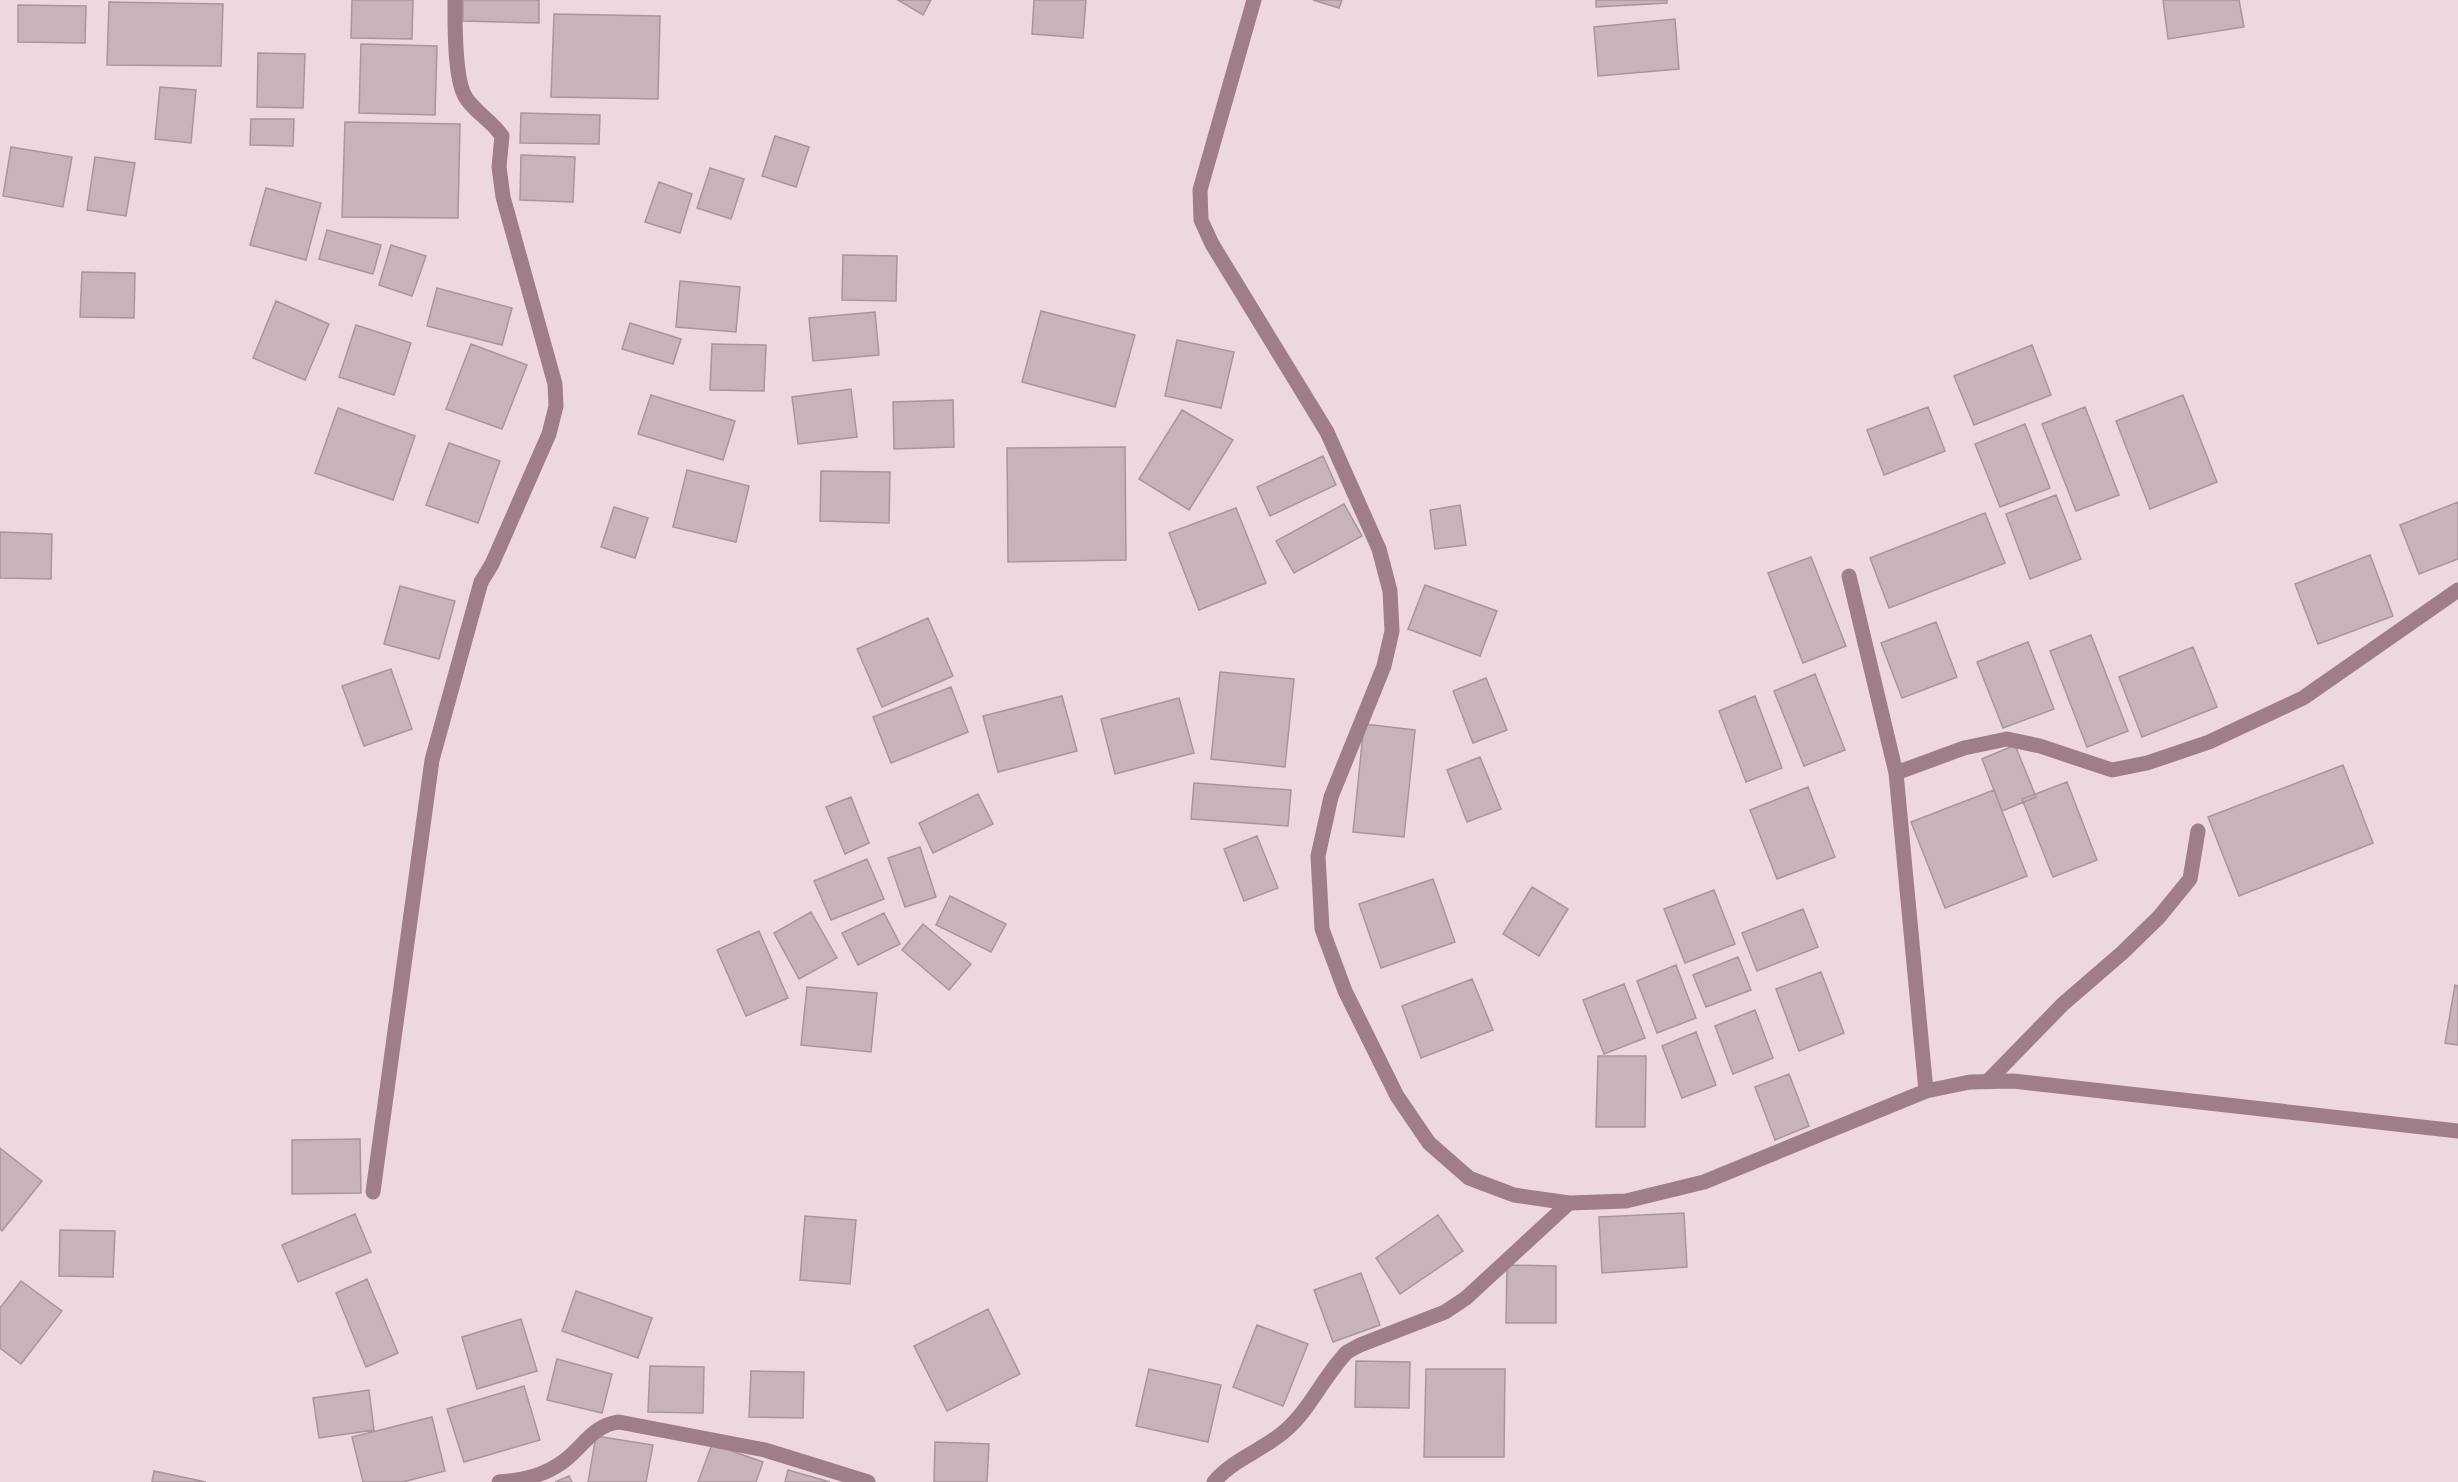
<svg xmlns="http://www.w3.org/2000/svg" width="2458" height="1482" font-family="Poppins,sans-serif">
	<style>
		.building { fill: #c7b3b9; stroke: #a9959b; stroke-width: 1.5 }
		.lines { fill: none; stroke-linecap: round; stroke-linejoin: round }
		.service { stroke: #a07e89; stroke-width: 15 }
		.minor { stroke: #a07e89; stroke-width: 15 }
	</style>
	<rect width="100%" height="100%" fill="#eed8de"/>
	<path class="building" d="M352,0H413L412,39L351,38Z
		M463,0H539V23L463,21Z
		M898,0H931L923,15Z
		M1034,0H1086L1083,38L1032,34Z
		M1313,0H1342L1339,8Z
		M1596,0H1667V3L1596,7Z
		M2163,0H2239L2244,27L2168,39Z
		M109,2L223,4L221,66L107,65Z
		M18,5L86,6L85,43L18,42Z
		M554,14L660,16L658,99L551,97Z
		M1675,19L1679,69L1598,76L1594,27Z
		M361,44L437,46L435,115L359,113Z
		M258,53L305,54L303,108L257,107Z
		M160,87L196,90L191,143L155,139Z
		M521,113L600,115L599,144L520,143Z
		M251,119H294L293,146L250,145Z
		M345,122L460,124L458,218L342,217Z
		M775,136L809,147L796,187L762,176Z
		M11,147L72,157L63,207L3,196Z
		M521,155L575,157L573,202L520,200Z
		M95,157L135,163L126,216L87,210Z
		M710,168L744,179L731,219L697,208Z
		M659,182L692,194L680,233L645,222Z
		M266,188L321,203L306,260L250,245Z
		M327,230L381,245L373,274L319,259Z
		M391,245L426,256L412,296L379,285Z
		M843,255L897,256L896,301L842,300Z
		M82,272L135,273L134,318L80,317Z
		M680,281L740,287L736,332L676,327Z
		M437,288L512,308L502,345L427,326Z
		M276,301L329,324L305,380L253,358Z
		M1041,311L1135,335L1115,407L1022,382Z
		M875,312L879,355L813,361L809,318Z
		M630,323L681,339L673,364L622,349Z
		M356,325L411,343L394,395L339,377Z
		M1177,340L1234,352L1221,408L1165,396Z
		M471,344L527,365L502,429L446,409Z
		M712,344L766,345L764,391L710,390Z
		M2032,345L2051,395L1974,425L1954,376Z
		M851,389L857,437L798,444L792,397Z
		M651,395L735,421L723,460L638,434Z
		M2183,395L2217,482L2150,509L2116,421Z
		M953,400L954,447L894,449L893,402Z
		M1928,407L1945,451L1884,475L1867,430Z
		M2085,407L2119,495L2076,511L2042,424Z
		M338,408L415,436L393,500L315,473Z
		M1182,410L1233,440L1189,510L1139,479Z
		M2025,424L2050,488L2000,507L1975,444Z
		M449,443L500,461L478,523L426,505Z
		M1125,447L1126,560L1008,562L1007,448Z
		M1323,456L1336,485L1270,516L1257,487Z
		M687,470L749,486L736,542L673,527Z
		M821,471L890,472L889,523L820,521Z
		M2056,495L2081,559L2030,579L2006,514Z
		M2458,502V559L2419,574L2400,525Z
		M1344,504L1362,536L1294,573L1276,541Z
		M1460,505L1466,545L1435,549L1430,510Z
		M614,507L648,518L635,558L601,547Z
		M1236,508L1266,583L1199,610L1169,533Z
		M1985,513L2005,563L1889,608L1870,558Z
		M0,532L52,534L51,579L0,578Z
		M2370,555L2393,616L2318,644L2295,584Z
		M1811,557L1846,646L1803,663L1768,573Z
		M1425,585L1497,611L1480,656L1408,629Z
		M400,586L455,601L439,659L384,644Z
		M928,618L953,676L882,707L857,649Z
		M1936,622L1957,677L1902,698L1881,643Z
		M2091,635L2128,731L2087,747L2050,651Z
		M2028,642L2054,709L2003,728L1977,662Z
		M2193,647L2217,707L2142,737L2119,677Z
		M391,669L412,729L364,746L342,686Z
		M1220,672L1294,679L1285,767L1211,759Z
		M1815,674L1845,750L1804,766L1774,691Z
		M1486,678L1507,730L1473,743L1453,691Z
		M951,687L968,732L891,763L873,717Z
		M1062,696L1077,751L998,772L983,716Z
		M1755,696L1782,768L1746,782L1719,711Z
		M1179,698L1194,753L1115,774L1101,719Z
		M1364,724L1415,730L1404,837L1353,832Z
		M2015,745L2036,797L2002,811L1982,759Z
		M1480,757L1501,809L1467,822L1447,770Z
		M2343,765L2373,843L2239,896L2208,817Z
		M2067,782L2097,860L2053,877L2022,799Z
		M1194,783L1291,790L1288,826L1191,819Z
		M1808,787L1835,857L1777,879L1750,810Z
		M1994,790L2027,876L1945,908L1911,822Z
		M978,794L993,824L933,853L919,823Z
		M851,797L869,843L845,854L826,807Z
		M1257,836L1278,888L1244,901L1224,849Z
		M920,847L936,897L905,907L888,858Z
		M867,859L884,899L831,920L814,881Z
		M1433,879L1455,942L1381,968L1359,904Z
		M1532,887L1568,909L1539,956L1503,934Z
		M1714,890L1735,944L1685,963L1664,909Z
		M950,896L1006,924L991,952L936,925Z
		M1803,909L1818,947L1757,971L1742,933Z
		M811,912L837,958L799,979L774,933Z
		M884,913L900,944L858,965L842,933Z
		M923,924L971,964L949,990L902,950Z
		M759,931L788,998L746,1016L717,950Z
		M1738,957L1751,990L1706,1007L1693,975Z
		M1676,965L1696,1018L1657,1033L1637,981Z
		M1821,972L1844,1033L1799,1051L1776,989Z
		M1472,979L1493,1030L1421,1058L1402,1006Z
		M1624,984L1645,1038L1604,1054L1583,1000Z
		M2455,985L2458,986V1045L2445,1043Z
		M807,987L877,993L871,1052L801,1045Z
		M1755,1010L1773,1058L1733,1074L1715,1026Z
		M1696,1032L1716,1085L1682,1098L1662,1046Z
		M1598,1056H1646L1645,1127H1596Z
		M1789,1074L1809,1126L1775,1140L1755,1087Z
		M360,1139L361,1193L292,1194V1140Z
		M0,1148L42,1181L2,1231L0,1229Z
		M1684,1213L1687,1267L1602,1273L1599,1217Z
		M355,1214L371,1252L298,1282L282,1245Z
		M1438,1215L1463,1251L1400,1294L1376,1258Z
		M805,1216L856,1220L850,1284L800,1280Z
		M60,1230L115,1231L113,1277L59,1276Z
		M1507,1265L1556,1266V1323H1506Z
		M1361,1273L1380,1325L1333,1342L1314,1290Z
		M367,1279L398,1353L366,1367L336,1293Z
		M21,1281L62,1311L21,1364L0,1348V1308Z
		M576,1291L652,1318L638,1358L562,1331Z
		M988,1309L1020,1374L947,1411L914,1346Z
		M521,1319L537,1371L477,1389L462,1337Z
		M1257,1325L1308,1344L1283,1406L1233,1387Z
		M557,1359L612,1374L602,1413L547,1400Z
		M1356,1361L1410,1362L1409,1408L1355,1407Z
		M650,1366L704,1367L703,1413L648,1412Z
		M1149,1369L1221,1385L1208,1442L1136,1426Z
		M1426,1369H1505L1504,1457H1424Z
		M751,1371L804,1372L803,1418L749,1417Z
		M524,1386L540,1440L464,1462L447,1409Z
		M369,1390L374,1430L319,1438L313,1398Z
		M432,1417L445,1471L403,1482H363L352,1437Z
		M596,1436L653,1445L646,1482H588Z
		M935,1442L989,1444L987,1482H934Z
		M712,1444L763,1462L756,1482H698Z
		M788,1470L830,1482H785Z
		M154,1471L206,1482H152Z
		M569,1476L572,1482H555Z"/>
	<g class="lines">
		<path class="service" d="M1988,1081L2063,1004L2122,953L2159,917L2190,879L2198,831"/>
		<path class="minor" d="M1254,0L1200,190L1201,220L1212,244L1327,432L1379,549L1390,591L1392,631L1384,666L1331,797L1318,856L1322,929L1345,991L1397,1096L1429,1143L1469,1178L1514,1195L1569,1203L1626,1201L1704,1182L1926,1091L1970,1082L2013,1081L2458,1131
			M1849,576L1896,773L1926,1091
			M1896,773L1964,748L2007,739L2040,746L2112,770L2147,763L2209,742L2303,698L2458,590
			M373,1192L432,760L481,582L492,564L549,434L556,406L555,384L503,197L499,167L502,136C492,121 476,113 466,98C454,80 455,23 455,0
			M499,1482C523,1480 544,1476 564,1461C584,1446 593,1425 619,1422L765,1450L868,1482
			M1214,1482C1233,1459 1264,1450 1286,1430C1310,1409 1324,1376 1347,1352L1360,1345L1445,1312L1466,1298L1569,1203"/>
	</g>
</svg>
